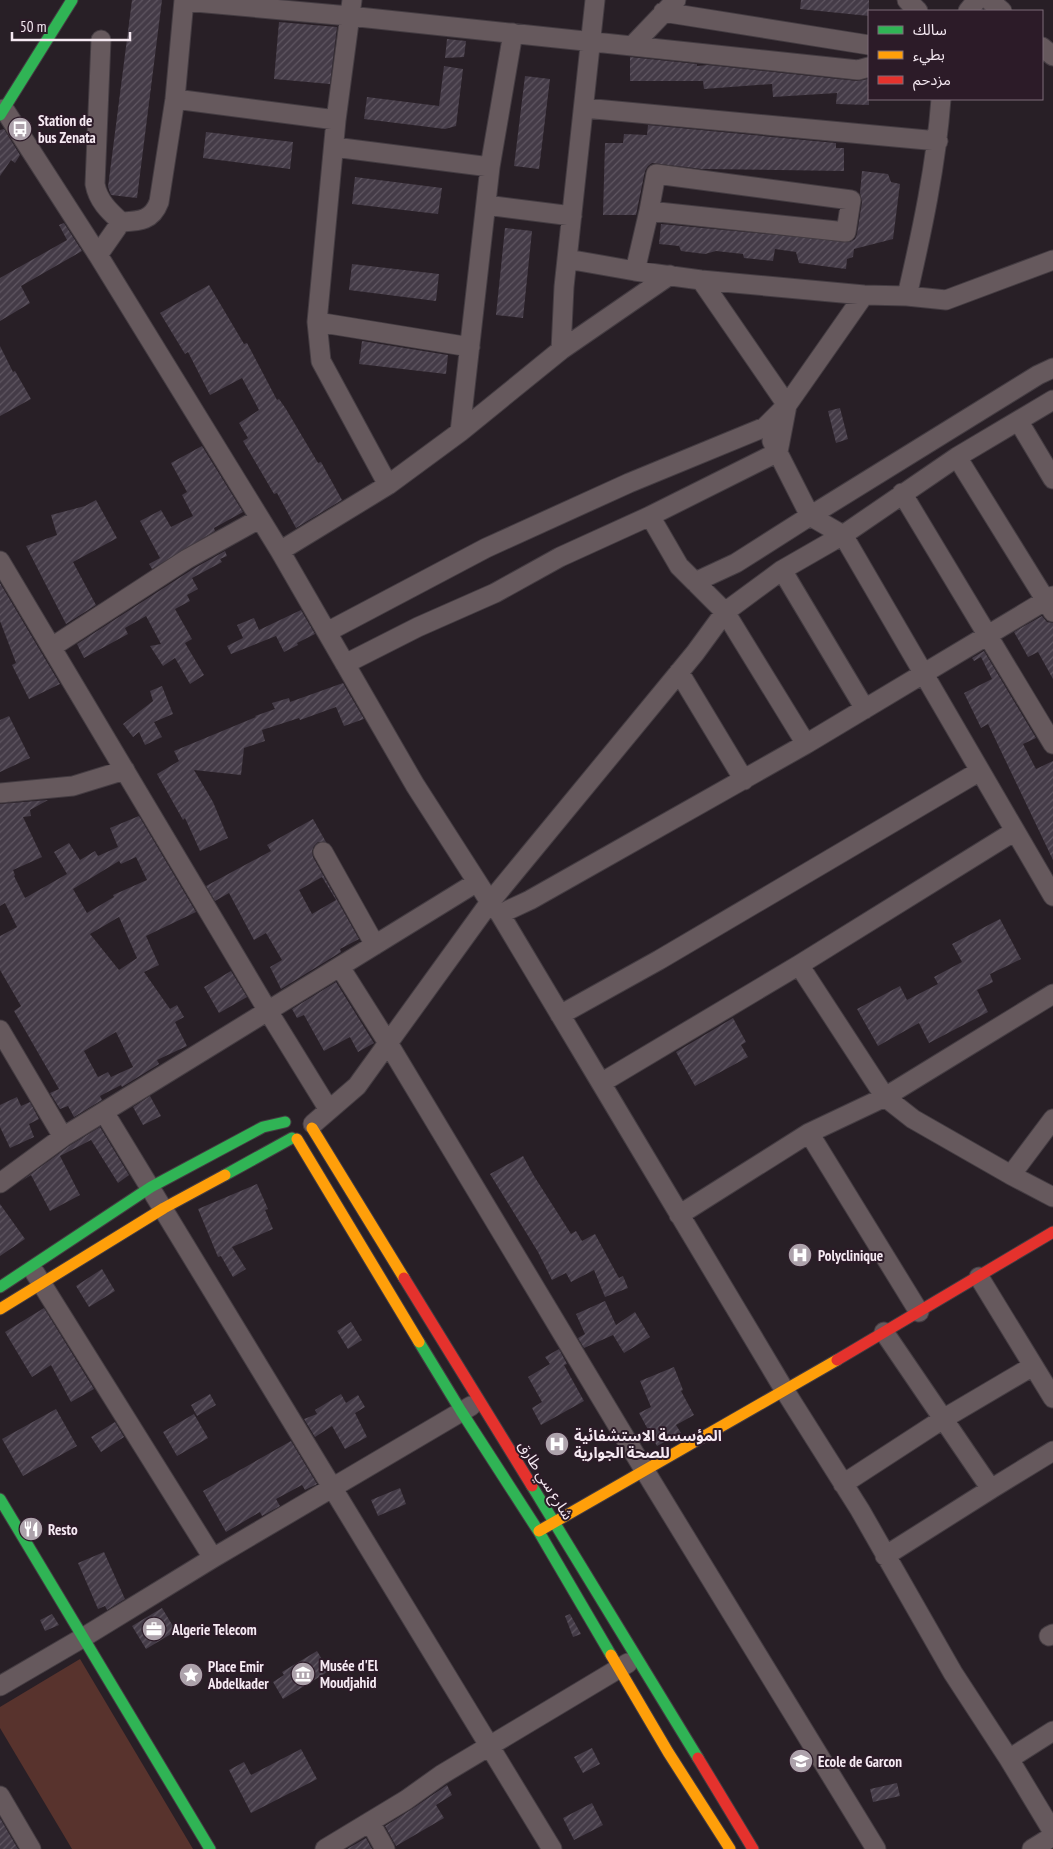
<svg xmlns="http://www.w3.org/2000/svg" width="1053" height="1849" font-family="'PT Sans Narrow','Noto Sans Arabic',sans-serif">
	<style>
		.green { fill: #58332d }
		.building { fill: url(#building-hatch); fill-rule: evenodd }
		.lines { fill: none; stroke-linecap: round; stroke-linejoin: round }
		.street-casing { stroke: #443c42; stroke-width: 21 }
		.fast-casing { stroke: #443c42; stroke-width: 13 }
		.slow-casing { stroke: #443c42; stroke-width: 13 }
		.jam-casing { stroke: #443c42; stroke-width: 13 }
		.street { stroke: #66595d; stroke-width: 19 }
		.fast { stroke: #30b455; stroke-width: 11 }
		.slow { stroke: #ff9f0a; stroke-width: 11 }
		.jam { stroke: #e5322d; stroke-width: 11 }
		.labels { text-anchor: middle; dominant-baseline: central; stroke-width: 4; stroke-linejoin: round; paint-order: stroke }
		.poi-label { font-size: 15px; font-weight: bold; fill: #f5e9f2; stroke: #2c1b28; text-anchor: start }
		.street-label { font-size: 15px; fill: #f5e9f2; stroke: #2c1b28 }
	</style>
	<defs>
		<pattern id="building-hatch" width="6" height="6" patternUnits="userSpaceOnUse" patternTransform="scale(1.25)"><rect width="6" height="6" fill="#443b47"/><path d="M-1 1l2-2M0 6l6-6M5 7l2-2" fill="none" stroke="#605762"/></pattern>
	</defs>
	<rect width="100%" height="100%" fill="#281f26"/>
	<path class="green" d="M80,1659L193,1849H72L0,1728V1707Z"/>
	<path class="building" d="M132,0H162L137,198L111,195L108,187Z
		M801,0H869V16L800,9Z
		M279,22L337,27L330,84L274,79Z
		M447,39L466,41L464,57L445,58Z
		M630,57L697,64V66L708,65L857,81L869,79V105L836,104L837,93L773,97L772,84L704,89L703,81H630Z
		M444,66L463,69L456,126L445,129L364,119L367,97L439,106Z
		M525,76L550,79L539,169L514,166Z
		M648,125L836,143V148H844V171L702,169L652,163L648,166L645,171L636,215H603L605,143H623L624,134L647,135Z
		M4,129L20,155L15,163L11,160L0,176V130Z
		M206,132L293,142L290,169L203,158Z
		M862,171L888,174L891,182L900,184L893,239L854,249L853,257L847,259L846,269L799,263L796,252L775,249L773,261L744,258L743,254L716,251L705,254L681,251L679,246L659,244L661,224L850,242L855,239L857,234L862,202L860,193Z
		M355,177L442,188L438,214L352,204Z
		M64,223L82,251L21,286L30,303L0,321V278L67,240L59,225Z
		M505,228L532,231L523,318L496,315Z
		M352,264L439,274L436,301L349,290Z
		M209,285L244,344L247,343L277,400L279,399L286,409L318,463L321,462L342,500L296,528L277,493L274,494L243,441L248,438L239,423L259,410L242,378L210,395L188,352L185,354L160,313Z
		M362,341L448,355L446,374L359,364Z
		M0,346L13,372L15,371L31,399L0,416Z
		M840,408L848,439L836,443L828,411Z
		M202,446L243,512L214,528L215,531L152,569L149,564L160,558L140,521L161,510L171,527L193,516L182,495L187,492L171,463Z
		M96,500L117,538L73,562L96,605L66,624L26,546L57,535L51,515L85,506Z
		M225,551L227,556L220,559L222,562L192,578L198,589L187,595L190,601L175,609L192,639L185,643L204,675L190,684L175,658L163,666L150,646L161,644L146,616L125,628L128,634L84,658L77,644L193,569Z
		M0,583L60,684L29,699L12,665L16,663L0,621Z
		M301,610L315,634L297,643L298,645L284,652L276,636L231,654L227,646L243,638L237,625L254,618L259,630Z
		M1042,616L1047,622L1053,623V679L1038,652L1028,657L1014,632Z
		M984,651L1036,738L1023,744L1036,769L1053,761V860L988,724L981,728L964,693L992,679L981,657L974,661L972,658Z
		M343,683L364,719L344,726L336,707L300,720L299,718L262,730L265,741L244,748L241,775L194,770L213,802L228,838L200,851L185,818L183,820L157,774L179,761L174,751L256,717L255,716L275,709L272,703L289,698L290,702Z
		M162,686L173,714L154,722L162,737L145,745L139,732L133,737L123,724L153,701L150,691Z
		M9,716L30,758L0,772V720Z
		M48,800L30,810L31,816L23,817L42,857L13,870L15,875L14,876L25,898L67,874L54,852L69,843L80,860L95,851L98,856L118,847L110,828L139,816L196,912L146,936L159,965L144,972L170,1009L177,1005L184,1017L175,1022L187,1046L157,1060L159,1064L122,1087L121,1085L100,1096L102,1100L74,1117L68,1106L60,1109L50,1093L59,1089L14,1011L21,1006L0,970V936L17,927L5,903L0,906V804ZM136,857L147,880L113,895L114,897L87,913L73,889L119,861L121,864ZM119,917L137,958L119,970L90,934ZM116,1032L133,1067L111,1077L108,1072L98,1077L84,1051Z
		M313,819L326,842H318L314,846L312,851L313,857L359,939L340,949L341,952L281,989L270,967L282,960L266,933L254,940L229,893L215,901L206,886L271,851L267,845ZM322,877L336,900L312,914L299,890Z
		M1000,919L1021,959L990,974L993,982L977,990L988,1012L929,1043L919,1023L878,1046L857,1009L900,986L907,1000L938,984L934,977L962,962L952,944Z
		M231,971L247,997L219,1013L204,987Z
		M336,982L374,1043L358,1052L350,1037L324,1051L304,1015L297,1018L292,1009Z
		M733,1018L746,1042L741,1045L748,1057L695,1086L676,1052Z
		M150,1096L161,1116L143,1125L133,1107Z
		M17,1097L21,1106L30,1102L39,1119L29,1124L34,1137L10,1148L0,1127V1105Z
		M100,1127L129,1175L118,1183L91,1140L60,1156L80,1195L50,1211L31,1175L20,1182L69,1146Z
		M523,1156L534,1176L571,1234L576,1231L582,1241L595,1234L619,1278L623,1276L628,1288L605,1297L594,1270L571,1282L566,1273L552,1280L538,1252L490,1174Z
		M257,1184L268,1209L265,1210L273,1229L232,1247L246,1269L233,1277L221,1256L218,1257L198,1209Z
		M0,1204L25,1239L0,1256Z
		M102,1269L115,1291L89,1307L76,1286Z
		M605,1301L616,1325L635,1312L650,1337L624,1353L613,1335L584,1348L578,1338L585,1334L576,1314Z
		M44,1308L94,1389L71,1402L51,1365L32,1377L5,1332Z
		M351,1322L362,1340L348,1349L337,1331Z
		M559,1349L567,1364L564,1365L584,1401L541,1425L532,1408L542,1402L528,1377L550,1364L545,1357Z
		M674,1367L683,1390L681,1391L694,1415L676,1425L681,1433L657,1446L639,1413L651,1407L640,1381Z
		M210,1394L216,1405L197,1416L191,1405Z
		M341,1394L346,1403L358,1395L365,1407L355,1413L367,1437L345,1449L332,1426L315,1437L304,1419L317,1414L315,1410Z
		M56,1409L77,1446L23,1476L2,1439Z
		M194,1414L208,1438L177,1456L163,1432Z
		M115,1422L124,1437L101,1452L91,1437Z
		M291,1441L317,1484L305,1490L302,1485L276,1499L280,1506L262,1516L260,1512L226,1532L203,1491Z
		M400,1488L406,1504L378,1516L371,1500Z
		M104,1552L125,1599L107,1610L105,1606L98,1609L78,1563Z
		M162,1608L176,1631L146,1649L132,1626Z
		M52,1614L59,1625L45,1631L40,1620Z
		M570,1614L581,1634L573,1637L565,1616Z
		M317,1651L329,1671L283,1699L273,1682L284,1675L282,1672Z
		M592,1748L600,1764L583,1773L574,1757Z
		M301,1749L317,1779L251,1813L229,1770L244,1762L251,1775Z
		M897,1783L900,1796L873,1802L870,1789Z
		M447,1785L452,1795L436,1805L444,1818L396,1846L385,1826L412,1809Z
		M592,1803L603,1825L574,1840L563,1818Z
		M0,1818L18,1849H0Z
		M366,1838L372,1849H347Z"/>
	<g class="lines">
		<g class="street-casing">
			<path id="street" d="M352,0L336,120L317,322L321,361L388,485
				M907,0L918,11
				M989,0L1002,11
				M184,1L349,16L858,70L869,67
				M968,11L977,0
				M663,12L869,45
				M101,40L95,184C98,201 109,211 121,222
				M632,46L676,0
				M1042,47L1053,56
				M175,99L336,120
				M584,108L938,141
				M4,109L98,255L121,222C139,221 152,221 159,202L175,99L184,0
				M334,147L490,167L460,432
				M490,167L513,33
				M656,174L851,200L846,232L649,211Z
				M486,205L572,216
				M98,255L280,551L388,485L460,432L561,350L564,287L595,0
				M567,259L635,271L701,280L864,295L907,296L946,300L1053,260
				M635,271L649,211
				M701,280L787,405L864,295
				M907,296C922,231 936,166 941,99
				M317,322L470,347
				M561,350L670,275
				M1053,368L1038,375L810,516L843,535L1053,896
				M1019,422L1053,479
				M957,457L1053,612
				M902,493L1053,744
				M650,516L679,566L725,612L806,744
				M280,551L415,785L490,902L695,653L725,612L782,570L843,535L957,457L1053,400
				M0,561L268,1011L329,1110
				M782,570L865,709
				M695,582L736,563L810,516L772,441
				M327,632L486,548L629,483L765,427L787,405
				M52,647L187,559L259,519
				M345,664L418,627L495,593L560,557L650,516L778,452L787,405
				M679,672L744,780
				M0,793L73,786L125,770
				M323,852L375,945
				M500,914L530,900L806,744L1053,596
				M799,965L885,1097L913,1119L1011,1175L1053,1197
				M340,967L388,1043L645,1471L876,1849
				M560,1015L659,960L980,771
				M0,1030L63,1137L477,882
				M601,1083L785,1391L860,1510L953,1673L1009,1759L1053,1832
				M104,1112L552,1849
				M313,1124L357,1086L490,902L500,914L601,1083L799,965L1015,831
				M809,1133L919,1312
				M1011,1175L1053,1119
				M0,1183L63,1137
				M679,1215L809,1133L885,1097L1053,994
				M35,1273L213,1558
				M979,1277L1053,1398
				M884,1332L991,1489L1053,1451
				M843,1484L943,1419L1033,1366
				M885,1556L991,1489
				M1049,1636L1053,1634
				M0,1686L84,1637L213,1558L471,1406
				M1009,1759L1053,1731
				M0,1796L31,1849
				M370,1822L385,1849
				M325,1849L406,1800L441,1775L628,1663
				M1032,1849L1053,1836"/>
		</g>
		<g class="fast-casing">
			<path id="fast" d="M0,115L72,0
				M225,1175L292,1138
				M0,1287L151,1187L263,1127L285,1122
				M419,1342L461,1411L539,1532L611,1655
				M532,1486L698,1758
				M0,1499L210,1849"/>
		</g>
		<g class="slow-casing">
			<path id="slow" d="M312,1128L404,1278
				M297,1139L419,1342
				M0,1309L164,1208L225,1175
				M539,1531L837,1360
				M611,1655L668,1752L730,1849"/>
		</g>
		<g class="jam-casing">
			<path id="jam" d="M404,1278L532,1486
				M837,1360L1053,1232
				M698,1758L753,1849"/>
		</g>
		<use href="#street" class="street"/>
		<use href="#fast" class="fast"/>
		<use href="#slow" class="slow"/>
		<use href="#jam" class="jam"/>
	</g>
	<defs>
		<g id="bus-disc" transform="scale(1.25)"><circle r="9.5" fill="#ada2ab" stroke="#2c1b28"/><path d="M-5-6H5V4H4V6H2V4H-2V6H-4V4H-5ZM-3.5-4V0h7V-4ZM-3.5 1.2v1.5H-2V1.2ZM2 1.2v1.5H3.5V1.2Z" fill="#fff"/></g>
		<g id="hospital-disc" transform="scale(1.25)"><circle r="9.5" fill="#ada2ab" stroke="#2c1b28"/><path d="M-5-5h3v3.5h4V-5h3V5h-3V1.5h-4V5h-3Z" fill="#fff"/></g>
		<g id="restaurant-disc" transform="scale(1.25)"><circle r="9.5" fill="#ada2ab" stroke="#2c1b28"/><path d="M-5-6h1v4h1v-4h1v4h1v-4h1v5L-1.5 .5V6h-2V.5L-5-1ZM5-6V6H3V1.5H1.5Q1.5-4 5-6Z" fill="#fff"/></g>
		<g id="office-disc" transform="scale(1.25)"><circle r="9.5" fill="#ada2ab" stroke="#2c1b28"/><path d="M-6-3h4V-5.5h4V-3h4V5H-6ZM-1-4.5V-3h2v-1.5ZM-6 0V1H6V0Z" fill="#fff"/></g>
		<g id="museum-disc" transform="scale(1.25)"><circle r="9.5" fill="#ada2ab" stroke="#2c1b28"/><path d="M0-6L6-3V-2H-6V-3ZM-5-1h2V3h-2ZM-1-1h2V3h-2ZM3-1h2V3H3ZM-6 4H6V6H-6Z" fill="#fff"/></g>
		<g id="sight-disc" transform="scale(1.25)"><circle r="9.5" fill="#ada2ab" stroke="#2c1b28"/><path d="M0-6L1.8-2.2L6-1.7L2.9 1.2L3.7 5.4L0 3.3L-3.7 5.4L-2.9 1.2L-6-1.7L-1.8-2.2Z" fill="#fff"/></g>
		<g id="school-disc" transform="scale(1.25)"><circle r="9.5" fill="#ada2ab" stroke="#2c1b28"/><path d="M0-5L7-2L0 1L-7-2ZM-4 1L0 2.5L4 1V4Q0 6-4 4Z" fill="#fff"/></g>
	</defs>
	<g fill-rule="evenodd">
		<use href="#bus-disc" x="20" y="129"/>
		<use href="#hospital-disc" x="800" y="1255"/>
		<use href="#hospital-disc" x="557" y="1444"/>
		<use href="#restaurant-disc" x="31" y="1529"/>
		<use href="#office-disc" x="154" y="1629"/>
		<use href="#museum-disc" x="303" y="1674"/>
		<use href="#sight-disc" x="191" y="1675"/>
		<use href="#school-disc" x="801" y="1761"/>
	</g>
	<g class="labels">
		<g class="poi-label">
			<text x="38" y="120">Station de<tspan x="38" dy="17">bus Zenata</tspan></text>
			<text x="818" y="1255">Polyclinique</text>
			<text x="574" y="1435">المؤسسة الاستشفائية<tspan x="574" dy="17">للصحة الجوارية</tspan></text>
			<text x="48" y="1529">Resto</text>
			<text x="172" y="1629">Algerie Telecom</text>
			<text x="320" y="1665">Musée d'El<tspan x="320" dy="17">Moudjahid</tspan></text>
			<text x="208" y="1666">Place Emir<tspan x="208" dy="17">Abdelkader</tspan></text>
			<text x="818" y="1761">Ecole de Garcon</text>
		</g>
		<g class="street-label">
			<text transform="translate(546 1480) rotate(58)">شارع سي طارق</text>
		</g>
	</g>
	<rect x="868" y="10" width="175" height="90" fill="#2c1b28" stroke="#7c6d79"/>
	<rect x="878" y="26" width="25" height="8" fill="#30b455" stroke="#7c6d79"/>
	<text x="913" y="35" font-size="15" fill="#f5e9f2">سالك</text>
	<rect x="878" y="51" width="25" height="8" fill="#ff9f0a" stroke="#7c6d79"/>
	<text x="913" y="60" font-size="15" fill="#f5e9f2">بطيء</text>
	<rect x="878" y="76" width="25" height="8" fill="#e5322d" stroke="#7c6d79"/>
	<text x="913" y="85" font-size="15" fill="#f5e9f2">مزدحم</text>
	<path d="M12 32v8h118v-8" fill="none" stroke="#f5e9f2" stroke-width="2.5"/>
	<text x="20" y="32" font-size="15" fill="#f5e9f2" stroke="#2c1b28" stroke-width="4" paint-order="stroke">50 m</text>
</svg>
